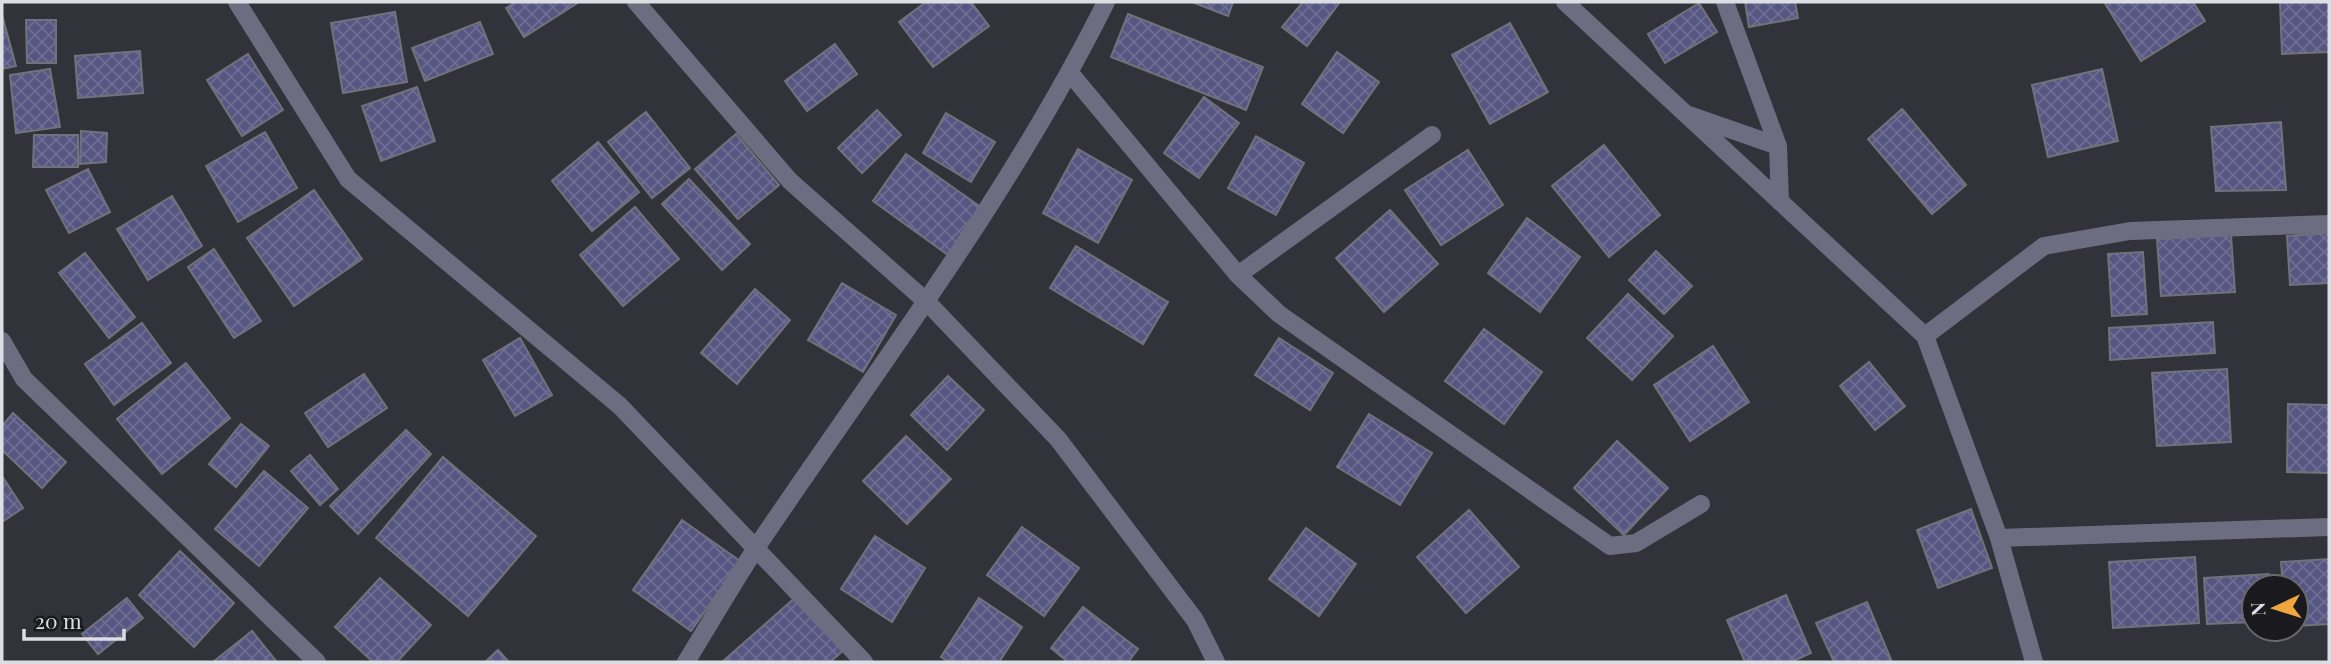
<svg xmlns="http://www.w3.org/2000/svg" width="2331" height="664" font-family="'Playfair Display',serif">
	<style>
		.building { fill: url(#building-cross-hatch); stroke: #72727b; stroke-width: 2 }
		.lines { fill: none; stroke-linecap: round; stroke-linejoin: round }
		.minor { stroke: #6c6d81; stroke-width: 18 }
	</style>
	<defs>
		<pattern id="building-cross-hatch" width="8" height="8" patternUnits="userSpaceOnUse" patternTransform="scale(1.75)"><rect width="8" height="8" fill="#565682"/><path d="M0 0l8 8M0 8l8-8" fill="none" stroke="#6e6e94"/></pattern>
	</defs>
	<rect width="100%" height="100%" fill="#32323a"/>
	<path class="building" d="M516,2H579L524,37L506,8Z
		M926,2H971L989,26L933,67L899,22Z
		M1192,2H1233L1228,16Z
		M1303,2H1340L1307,46L1282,27Z
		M1745,2H1795L1798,18L1749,27Z
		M2104,2H2193L2205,21L2141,61Z
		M2280,2H2329V52L2282,54Z
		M1699,3L1717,32L1665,63L1648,34Z
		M395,12L407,82L343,93L331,23Z
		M1128,14L1263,67L1246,110L1111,57Z
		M2,15L16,66L2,69Z
		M26,20H56V63H27Z
		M480,22L493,54L425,81L412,48Z
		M1510,23L1548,92L1490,124L1452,55Z
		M835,44L857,74L807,111L785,81Z
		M140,51L143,93L78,98L75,56Z
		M1337,52L1379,82L1343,133L1302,104Z
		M248,54L283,110L242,136L207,80Z
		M50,69L60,127L16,133L10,75Z
		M2102,69L2118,141L2048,157L2032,85Z
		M417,87L435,141L381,161L362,106Z
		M1204,97L1239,123L1199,178L1164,153Z
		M1902,109L1966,185L1932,214L1868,139Z
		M877,110L901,135L862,173L838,148Z
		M646,112L690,168L652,198L608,142Z
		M946,113L995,142L971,182L923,153Z
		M2281,122L2286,190L2216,191L2211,127Z
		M81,131L107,133L106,162L80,164Z
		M265,132L297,188L238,222L206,166Z
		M736,134L779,185L738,219L695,169Z
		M34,135H78V167H33Z
		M1256,136L1304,163L1276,215L1228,188Z
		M598,142L639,192L592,231L552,181Z
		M1604,145L1660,215L1609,257L1552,186Z
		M1078,149L1132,180L1098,243L1043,213Z
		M1468,150L1503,205L1441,245L1405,190Z
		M906,154L982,208L948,255L873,201Z
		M88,169L110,212L69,233L46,190Z
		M689,179L750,244L722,270L662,204Z
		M314,190L362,259L294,306L247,238Z
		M172,196L202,246L148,280L117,229Z
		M635,207L679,259L623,306L580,255Z
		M1390,210L1438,264L1384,312L1336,258Z
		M1527,218L1580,257L1540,312L1488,273Z
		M2329,233V283L2290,285L2287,236Z
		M2231,235L2235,292L2161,296L2157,239Z
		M1076,246L1168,302L1143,344L1050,288Z
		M214,249L261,321L234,338L188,267Z
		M1656,251L1692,286L1664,314L1629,280Z
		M2143,252L2147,314L2112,316L2108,254Z
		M85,253L135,317L109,338L59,273Z
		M842,283L896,315L863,372L808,340Z
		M755,289L790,320L737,384L701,353Z
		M1628,294L1673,336L1632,380L1587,338Z
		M2213,322L2215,353L2110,360L2109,328Z
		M142,323L171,363L114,405L85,364Z
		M1484,329L1542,372L1504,424L1445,381Z
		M520,338L552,395L515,416L483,360Z
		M1279,338L1333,373L1310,410L1255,375Z
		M1713,346L1749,402L1690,441L1654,385Z
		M1869,362L1905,406L1875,430L1840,386Z
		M186,363L230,418L162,474L117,419Z
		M2227,369L2231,442L2157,446L2152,373Z
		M364,374L387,408L328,447L305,413Z
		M948,376L984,410L947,450L911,415Z
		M2288,404L2329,405V473L2287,472Z
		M13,413L66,462L42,488L2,450V426Z
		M1369,414L1432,453L1400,505L1337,467Z
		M241,424L269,446L236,487L209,464Z
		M406,430L431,454L358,534L330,506Z
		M906,436L951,479L907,524L863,481Z
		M1617,441L1668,488L1624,535L1574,488Z
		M310,455L338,489L320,505L291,471Z
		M443,457L536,536L468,616L376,538Z
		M264,471L308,508L259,566L215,529Z
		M2,476L23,508L2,522Z
		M1971,509L1992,568L1938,588L1917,530Z
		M1469,510L1519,567L1466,613L1417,557Z
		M682,520L740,561L691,631L633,590Z
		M1022,527L1079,568L1044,616L987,575Z
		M1306,528L1356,564L1319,616L1269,579Z
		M875,536L925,568L892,622L841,589Z
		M180,551L234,603L194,647L139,595Z
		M2195,557L2199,623L2113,628L2109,562Z
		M2329,559V624L2296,626V587H2283L2281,562Z
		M2269,574L2270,587H2254V622L2207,624L2204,578Z
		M380,578L431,625L397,662H373L335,627Z
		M1786,595L1811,653L1791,662H1745L1727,620Z
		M797,596L844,650L830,662H722Z
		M127,598L143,618L98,654L82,634Z
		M979,598L1022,627L999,662H949L941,657Z
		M1867,602L1892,662H1834L1816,623Z
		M1083,607L1138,649L1128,662H1068L1051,648Z
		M252,631L277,662H213Z
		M498,650L509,662H485Z"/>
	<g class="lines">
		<path class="minor" d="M237,2L348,179L620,406L864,662
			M636,2L790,181L928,303L1058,439L1195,620L1216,662
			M1565,2L1925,336L1999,538L2034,662
			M1725,2L1778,146L1780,202
			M1070,73L1238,275L1279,314L1610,546L1636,543L1701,504
			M1689,115L1778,146
			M1238,275L1432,135
			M1925,336L2044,246L2130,231L2329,224
			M2,341L24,379L317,662
			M1999,538L2329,527
			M686,662C710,623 733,583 758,545C878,367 1010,195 1106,2"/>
	</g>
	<rect width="2331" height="664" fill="none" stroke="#dddee3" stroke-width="7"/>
	<g transform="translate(2275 608) rotate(266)"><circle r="33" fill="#1a1a1e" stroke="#68686d" stroke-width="2"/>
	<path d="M0-5L12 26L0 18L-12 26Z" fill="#f0a63e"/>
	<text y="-10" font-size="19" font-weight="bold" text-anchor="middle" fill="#dddee3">N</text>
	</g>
	<path d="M24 629v10h100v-10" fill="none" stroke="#dddee3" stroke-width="3.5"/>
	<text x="35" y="629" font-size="21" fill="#dddee3" stroke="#1a1a1e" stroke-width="5" paint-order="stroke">20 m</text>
</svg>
